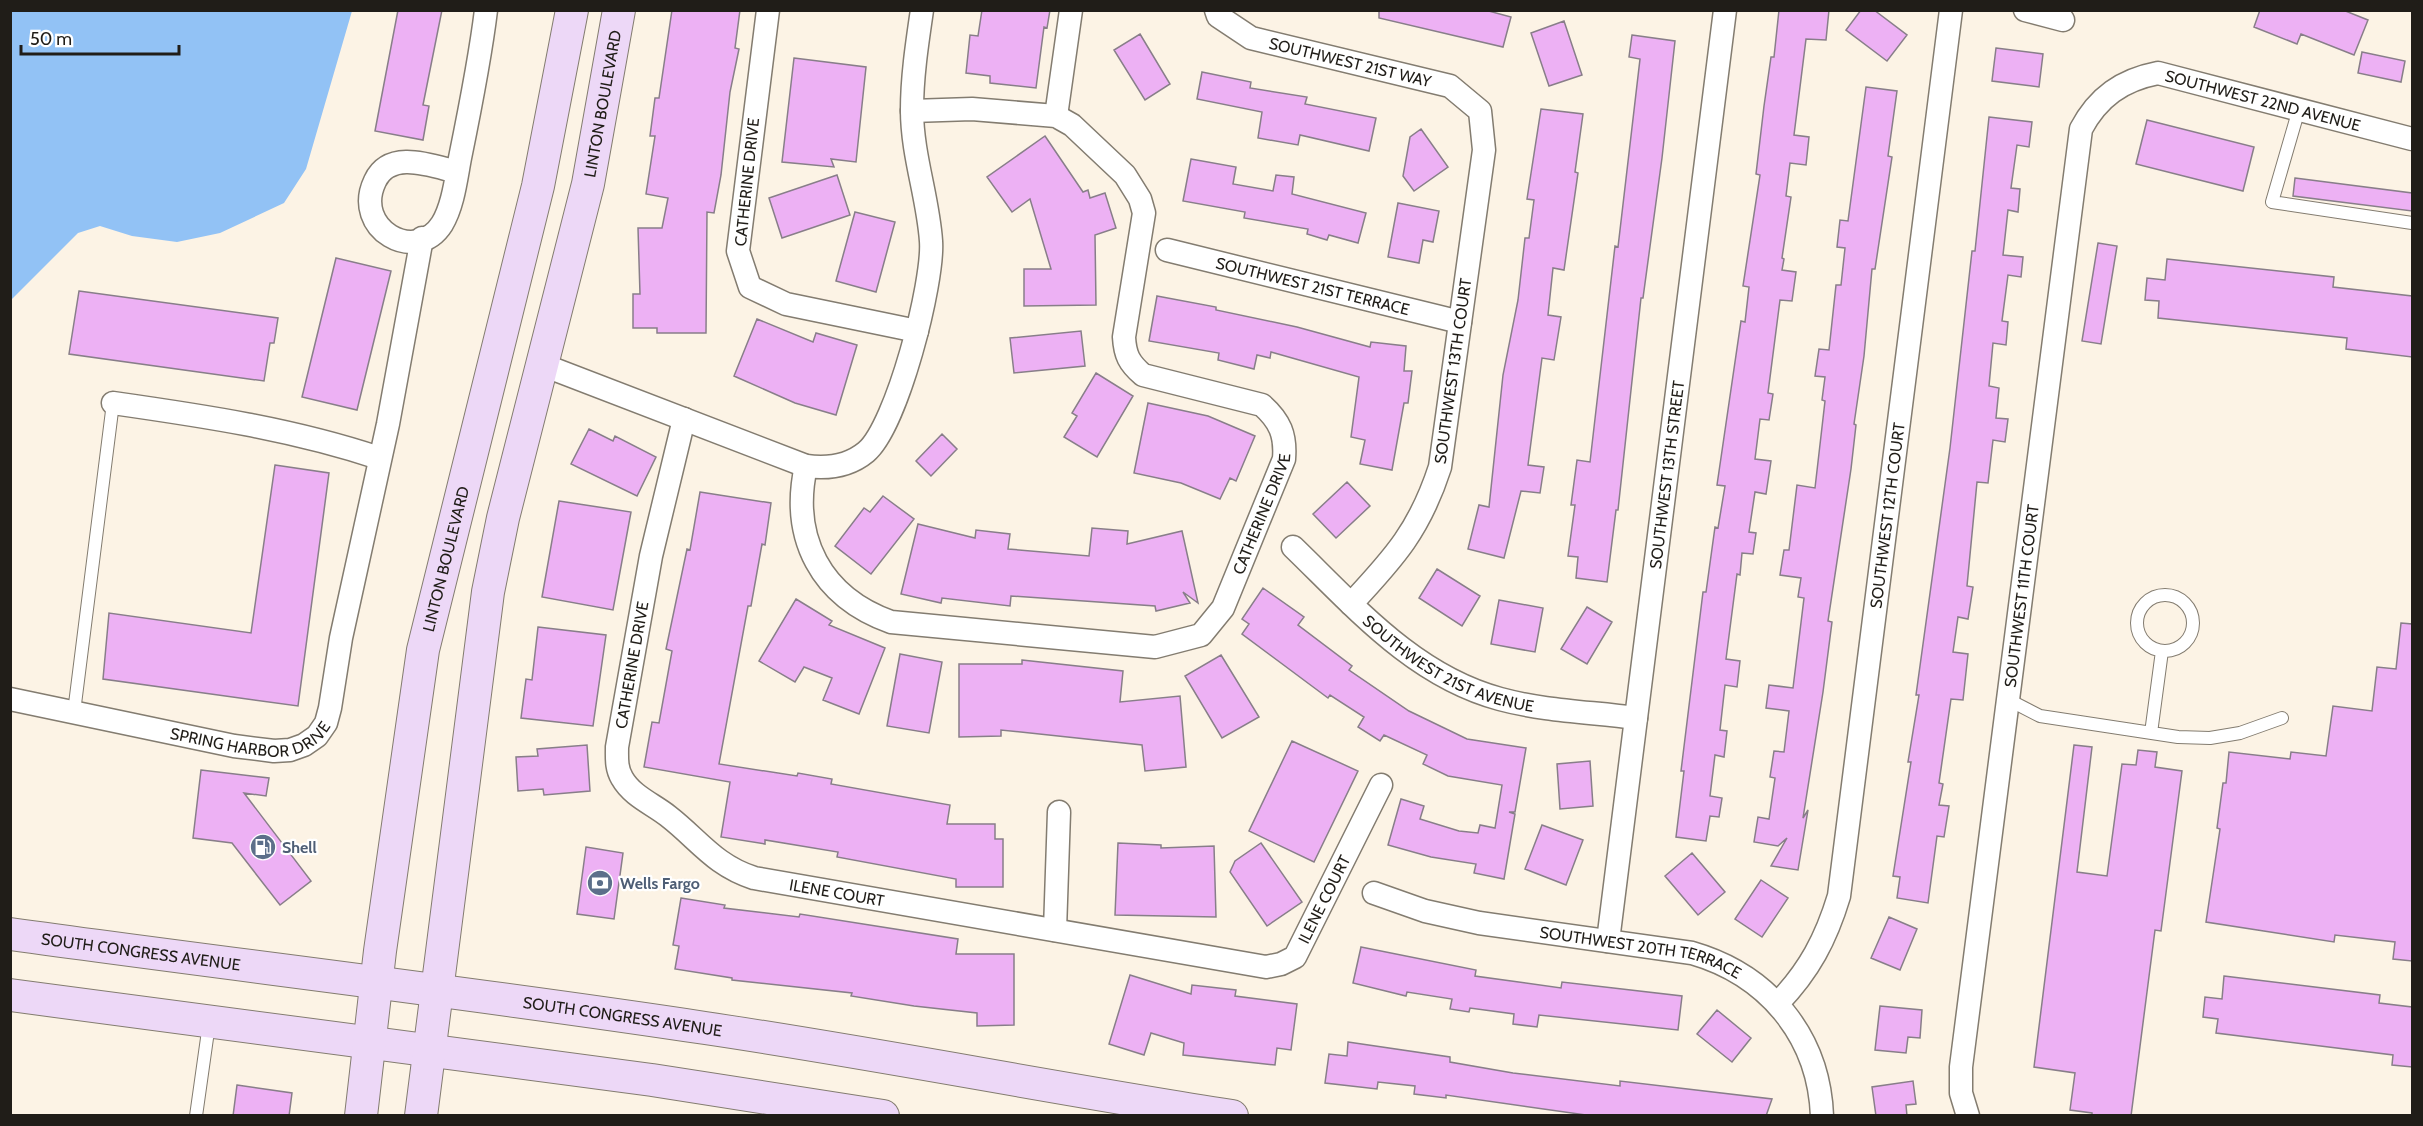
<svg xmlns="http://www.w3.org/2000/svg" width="2423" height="1126" font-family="Cabin,sans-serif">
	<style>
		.water { fill: #92c2f5 }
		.building { fill: #edb1f4; stroke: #887e89; stroke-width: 1.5 }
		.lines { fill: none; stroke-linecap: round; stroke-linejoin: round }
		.lane-casing { stroke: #837c70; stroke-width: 14 }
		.street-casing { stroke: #837c70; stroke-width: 25 }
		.secondary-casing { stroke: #837c70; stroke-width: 34 }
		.lane { stroke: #fff; stroke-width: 12 }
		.street { stroke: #fff; stroke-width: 22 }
		.secondary { stroke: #edd8f7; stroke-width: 32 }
		.labels { text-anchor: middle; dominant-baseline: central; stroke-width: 4.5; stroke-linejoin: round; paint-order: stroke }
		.street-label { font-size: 16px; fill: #201d18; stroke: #fff }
		.service-label { font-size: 16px; font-weight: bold; fill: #4e5e75; stroke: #fff; text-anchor: start }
	</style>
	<rect width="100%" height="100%" fill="#fcf3e5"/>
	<path class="water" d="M11,10H352V11L306,169L284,203L220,233L177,242L132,236L100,226L78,233L11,300Z"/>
	<path class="building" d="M398,10H442L423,105L429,106L423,140L375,131Z
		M672,10H740L735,48L739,49L730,92L721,175L714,213L707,212L706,333H657V328H633V294H640L638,228H662L668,198L646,194L655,136H650L655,98H659Z
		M982,10H1050L1047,28L1044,27L1036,88L990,83V76L966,73L970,35L978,36Z
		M1379,10H1485L1511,17L1503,47L1379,18Z
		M1779,10H1829L1826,40L1806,39L1794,135L1809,137L1806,165L1790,163L1786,196L1791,197L1782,258L1784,259L1782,270L1796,272L1792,301L1780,300L1768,393L1773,394L1769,420L1760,419L1755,459L1771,461L1766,494L1755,492L1749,532L1756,533L1753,554L1742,553L1740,575L1737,574L1726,659L1740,661L1737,687L1725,685L1720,730L1727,731L1724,757L1715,755L1710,796L1722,798L1719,817L1710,816L1706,841L1676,837L1684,771H1681L1703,592H1706L1715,527L1718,528L1725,486L1717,485L1741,321L1745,322L1749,287L1743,286L1760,175L1756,174L1764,106L1771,57H1774Z
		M1861,10H1874L1907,35L1887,61L1846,30Z
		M2260,10H2343L2368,20L2354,55L2301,34L2297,44L2254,27Z
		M1564,21L1582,75L1549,86L1531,33Z
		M1140,34L1170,84L1145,100L1114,50Z
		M1632,35L1675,41L1662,158L1643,298H1641L1618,510H1616L1607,582L1576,578L1578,557L1568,556L1575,505H1571L1577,460L1590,462L1615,246L1618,247L1640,59L1629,57Z
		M1996,48L2043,54L2039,87L1992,81Z
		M2362,52L2405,61L2401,82L2358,73Z
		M794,58L866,67L856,162L831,159L834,167L782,162Z
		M1202,72L1251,82L1250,88L1307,97L1305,104L1376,118L1369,151L1300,135L1298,145L1258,138L1262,112L1197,99Z
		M1866,87L1897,91L1888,156L1892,157L1875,269H1872L1864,356L1854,424L1856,425L1851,469L1828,621L1832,622L1823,692L1803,818L1808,810L1798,870L1771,866L1787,838L1778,846L1754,842L1758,817L1769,819L1775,778L1770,777L1774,751L1784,752L1789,711L1766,708L1769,685L1793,688L1804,598L1798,597L1801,578L1780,575L1784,550H1789L1797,485L1815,488L1825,401L1822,400L1825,377L1815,376L1819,349L1829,350L1836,285H1841L1845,248L1837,247L1840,220L1848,221Z
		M1541,109L1583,114L1575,172L1578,173L1564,270L1553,268L1548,315L1561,317L1554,360L1542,358L1528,465L1544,467L1540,493L1521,491L1504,558L1468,549L1479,505L1489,507L1503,375L1518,300L1525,238H1529L1534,200L1527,199Z
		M1989,117L2032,122L2029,147L2017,145L2011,188L2020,189L2018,212L2008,210L2003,255L2023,257L2021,277L2008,275L2002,321L2008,322L2006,345L1993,343L1989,386L1999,388L1996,418L2008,419L2005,442L1993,440L1988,483L1977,482L1967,586L1973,587L1968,619L1958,617L1953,652L1968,654L1963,700L1951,699L1939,783L1943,784L1939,805L1949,806L1944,837L1937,836L1928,903L1897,898L1900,877L1893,876L1911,762H1908L1919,695H1916L1950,448L1972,251H1975Z
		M2147,120L2254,147L2243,191L2136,164Z
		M1421,129L1448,167L1414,191L1403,176L1410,137Z
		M1045,136L1083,192L1088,190L1090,198L1105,193L1116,228L1095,235L1096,305L1024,306V269H1051L1030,199L1012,212L987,177Z
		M1191,159L1236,167L1233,184L1273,191L1276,175L1294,177L1292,194L1366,213L1358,243L1329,235L1327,240L1307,234L1308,229L1244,218L1245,212L1183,201Z
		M837,175L850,215L782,238L769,198Z
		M2295,178L2412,193V211L2293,196Z
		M1398,203L1439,211L1433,242L1423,240L1419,263L1388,257Z
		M855,212L895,222L876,292L836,281Z
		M2098,243L2117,246L2101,344L2082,341Z
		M336,258L391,271L357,410L302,397Z
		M2167,259L2334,277L2333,287L2412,296V357L2346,349L2347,338L2158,318L2159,301L2145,300L2147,278L2165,280Z
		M79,291L278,318L274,343H270L264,381L69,354Z
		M1157,296L1216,307V310L1297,327L1370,347L1371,342L1406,346L1404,371H1412L1408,403H1404L1392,470L1360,464L1365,440L1351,437L1359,377L1271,352L1270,358L1257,355L1254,369L1218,360L1219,353L1149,341Z
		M757,319L813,342L816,333L857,345L836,415L795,403L734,376Z
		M1081,331L1085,366L1014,373L1010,338Z
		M1096,373L1133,396L1097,457L1064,437L1077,416L1072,413Z
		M1148,403L1208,416L1255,436L1236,481L1230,478L1220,499L1181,483L1134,473Z
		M589,429L613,441L615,436L656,457L637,496L571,464Z
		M942,434L957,449L931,476L916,461Z
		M275,465L329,473L298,706L103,679L109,613L251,633Z
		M1347,482L1370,506L1336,538L1313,514Z
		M700,492L771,503L765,545L762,544L751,606H748L719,764L797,776L798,773L832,779L831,784L950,805L947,824H995V839H1003V887H956V879L837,857L838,852L765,840V844L721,837L730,782L644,767L652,722L659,723L672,651L666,649L687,549L690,550Z
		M883,496L914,519L871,574L835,546L864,508L870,512Z
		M559,501L631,512L613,610L542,597Z
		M918,524L975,538L976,530L1010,534L1008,549L1089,556L1092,528L1128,531L1127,544L1182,531L1198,603L1183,592L1190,603L1156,611L1155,606L1011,596L1010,606L942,598L941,603L901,594Z
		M1437,569L1480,596L1462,626L1419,598Z
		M1263,588L1304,617L1298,625L1352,666L1349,670L1409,711L1467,739L1526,748L1515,812H1509L1515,814L1504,879L1474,873L1476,864L1431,857L1388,845L1401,799L1424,806L1420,819L1459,831L1478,833L1480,825L1495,828L1502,785L1448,776L1423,764L1427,755L1384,735L1380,741L1358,727L1364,717L1330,695L1328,698L1242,634L1249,624L1242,619Z
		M796,599L832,621L829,625L885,648L859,714L823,700L832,678L804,667L795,682L759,661Z
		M1499,600L1543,608L1535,652L1491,644Z
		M1587,607L1612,622L1587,664L1561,649Z
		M2401,623L2412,624V961L2393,959L2395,942L2335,935L2334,942L2206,922L2220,829L2217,828L2223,783H2226L2229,752L2290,759L2291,752L2326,756L2333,706L2372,711L2377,667L2396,669Z
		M538,627L606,635L593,726L521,718L526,679L532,680Z
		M900,654L942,662L929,733L887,726Z
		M1221,655L1259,717L1222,738L1185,676Z
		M1022,660L1123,671L1120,702L1180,696L1186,767L1145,771L1142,745L1001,730V736L959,737V664H1022Z
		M1292,741L1358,771L1314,862L1249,831Z
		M587,745L590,791L544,795L543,789L518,791L516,757L538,756L537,749Z
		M2074,745L2092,747L2077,872L2107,876L2122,764L2136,765L2138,750L2157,752L2155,767L2182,771L2161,931L2155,930L2131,1116H2092V1113L2070,1110L2075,1073L2034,1067Z
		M1590,761L1593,806L1560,809L1557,764Z
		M201,770L269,778L266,796L244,793L311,881L280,905L232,843L193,838Z
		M1542,825L1583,840L1566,885L1525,869Z
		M1118,843L1161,845V848L1214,846L1216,917L1115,915Z
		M1261,843L1302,902L1267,926L1230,872L1235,861Z
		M586,847L623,853L614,919L577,914Z
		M1692,853L1725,892L1698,915L1665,876Z
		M1761,880L1788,898L1762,937L1735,919Z
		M681,898L725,905L724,908L799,917L800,914L958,939L956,954H1014V1025L977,1026V1013L914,1006L851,996L852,993L732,980V978L675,969L679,946L673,945Z
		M1889,917L1917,929L1900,970L1871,958Z
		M1361,947L1476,970L1475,976L1561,988L1562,982L1682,996L1678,1030L1539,1015L1537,1027L1513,1024L1514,1014L1470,1008L1469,1012L1450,1009L1452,999L1407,992L1406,996L1353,983Z
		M1130,975L1191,994L1192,985L1236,990L1235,996L1297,1004L1291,1050L1277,1048L1275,1065L1183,1055L1184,1043L1151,1033L1144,1055L1109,1044Z
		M2224,976L2380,995L2379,1003L2412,1007V1067L2392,1065L2393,1055L2216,1033L2218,1019L2203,1017L2205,997L2222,999Z
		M1880,1006L1922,1010L1920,1038L1908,1037L1906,1053L1875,1050Z
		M1717,1010L1751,1038L1732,1062L1697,1034Z
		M1348,1042L1450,1057V1062L1513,1073L1620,1086V1081L1772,1099L1766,1116H1593L1446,1095V1098L1414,1094L1415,1086L1378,1082L1377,1089L1325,1083L1329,1054L1347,1056Z
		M1913,1081L1916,1104L1906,1105L1907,1116H1876L1872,1087Z
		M237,1085L292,1093L289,1116H233Z"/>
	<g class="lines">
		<g class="lane-casing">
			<path id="lane" d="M2299,109L2272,202L2412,223
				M2137 623a28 28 0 1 1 56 0a28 28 0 1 1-56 0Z
				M2007,699L2040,716L2178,737L2210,738L2240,733L2282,718
				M74,712L113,403
				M2151,733L2162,651
				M196,1116L209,1024"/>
		</g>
		<g class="street-casing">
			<g id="street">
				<path d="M768,10L738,251L750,287L786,304L917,331"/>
				<path id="s1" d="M1216,10L1218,16L1251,38L1450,86L1480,111L1484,150L1440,467C1420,529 1395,557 1351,604"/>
				<path d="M2025,10L2063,20"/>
				<path d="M1056,116L1071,10"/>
				<path d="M457,172C432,166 390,149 375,181C352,229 416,265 442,224C453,206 456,179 460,158C470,109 480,60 486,10"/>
				<path id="s2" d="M1167,250L1460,322"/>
				<path d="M543,365L806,466C828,469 849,466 866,452C897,426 934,282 931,241C928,197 912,155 912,110C912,77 917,44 922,10"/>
				<path d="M113,403C204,416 292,429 379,458"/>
				<path id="s3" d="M684,419L651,556L617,747C617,758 616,768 622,778C632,796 653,804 668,816C699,840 714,865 754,878L1266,967L1281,964L1295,957L1381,785"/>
				<path id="s4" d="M806,466C790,538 821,597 891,622L1155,647L1201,635L1223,608L1284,459C1286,435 1280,421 1262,405L1143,375C1129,363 1125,355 1124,337L1144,213L1140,199L1125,175L1072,125L1056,116L972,109L912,111"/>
				<path id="s5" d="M1293,547C1355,607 1414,676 1500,699C1544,711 1592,712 1636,718"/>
				<path id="s6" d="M10,699L234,746L274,751L290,750L304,745L317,736L326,723L330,708L341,638L388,424L422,238"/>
				<path id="s7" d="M1374,893L1425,911L1479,923L1692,953C1768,975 1819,1036 1822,1116"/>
				<path d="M1055,930L1059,812"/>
				<path id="s8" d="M1608,941L1725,10"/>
				<path id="s9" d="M1778,1003C1809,971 1826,939 1839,896L1951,10"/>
				<path id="s10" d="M1968,1116L1961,1093V1067L2081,129C2098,97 2122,80 2158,73L2412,139"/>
			</g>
		</g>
		<g class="secondary-casing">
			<g id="secondary">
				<path id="s11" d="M10,934C242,966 474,993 705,1028C881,1054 1056,1089 1232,1116"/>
				<path d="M10,995L652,1080L883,1116"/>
				<path id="s12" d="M361,1116L380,951L423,650L538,186L572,10"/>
				<path id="s13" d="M421,1116L488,592L503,518L588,184L619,10"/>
			</g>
		</g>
		<use href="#lane" class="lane"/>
		<use href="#street" class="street"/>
		<use href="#secondary" class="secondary"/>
	</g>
	<defs>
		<g id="fuel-disc" transform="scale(1.35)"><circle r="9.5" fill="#5c6f8a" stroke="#fff"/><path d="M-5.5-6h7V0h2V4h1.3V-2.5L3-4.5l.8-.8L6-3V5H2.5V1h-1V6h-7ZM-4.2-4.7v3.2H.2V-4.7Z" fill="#fff"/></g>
		<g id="bank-disc" transform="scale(1.35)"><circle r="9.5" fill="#5c6f8a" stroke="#fff"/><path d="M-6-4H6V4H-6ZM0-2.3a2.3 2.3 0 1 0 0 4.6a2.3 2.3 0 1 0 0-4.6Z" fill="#fff"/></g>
	</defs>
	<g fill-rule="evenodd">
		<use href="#fuel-disc" x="263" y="847"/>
		<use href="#bank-disc" x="600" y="883"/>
	</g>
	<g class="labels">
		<g class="street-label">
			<text stroke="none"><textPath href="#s1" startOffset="148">SOUTHWEST 21ST WAY</textPath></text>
			<text stroke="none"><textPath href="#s10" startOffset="1203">SOUTHWEST 22ND AVENUE</textPath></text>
			<text stroke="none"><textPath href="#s13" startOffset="1030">LINTON BOULEVARD</textPath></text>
			<text transform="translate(747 182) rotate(-84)">CATHERINE DRIVE</text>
			<text stroke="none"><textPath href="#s2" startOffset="150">SOUTHWEST 21ST TERRACE</textPath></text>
			<text transform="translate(1453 371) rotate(-82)">SOUTHWEST 13TH COURT</text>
			<text stroke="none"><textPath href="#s8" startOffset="470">SOUTHWEST 13TH STREET</textPath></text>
			<text stroke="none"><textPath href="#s4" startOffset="646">CATHERINE DRIVE</textPath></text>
			<text stroke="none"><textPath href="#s9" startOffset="508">SOUTHWEST 12TH COURT</textPath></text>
			<text stroke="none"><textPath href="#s12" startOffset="564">LINTON BOULEVARD</textPath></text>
			<text stroke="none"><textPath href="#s10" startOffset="525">SOUTHWEST 11TH COURT</textPath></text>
			<text stroke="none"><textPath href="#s5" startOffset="198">SOUTHWEST 21ST AVENUE</textPath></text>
			<text transform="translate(632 665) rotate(-80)">CATHERINE DRIVE</text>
			<text stroke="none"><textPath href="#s6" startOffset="248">SPRING HARBOR DRIVE</textPath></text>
			<text stroke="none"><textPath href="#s3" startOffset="618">ILENE COURT</textPath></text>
			<text stroke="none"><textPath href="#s3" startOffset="1149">ILENE COURT</textPath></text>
			<text stroke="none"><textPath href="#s11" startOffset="132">SOUTH CONGRESS AVENUE</textPath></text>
			<text stroke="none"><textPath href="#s7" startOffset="274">SOUTHWEST 20TH TERRACE</textPath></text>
			<text stroke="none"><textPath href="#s11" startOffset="618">SOUTH CONGRESS AVENUE</textPath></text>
		</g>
		<g class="service-label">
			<text x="282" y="847">Shell</text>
			<text x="620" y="883">Wells Fargo</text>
		</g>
	</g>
	<rect width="2423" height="1126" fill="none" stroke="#201d18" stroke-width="24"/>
	<path d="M21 45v9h158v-9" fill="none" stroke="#201d18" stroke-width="3"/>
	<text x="30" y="45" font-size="18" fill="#201d18" stroke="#ffffff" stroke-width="4.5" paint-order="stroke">50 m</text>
</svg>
